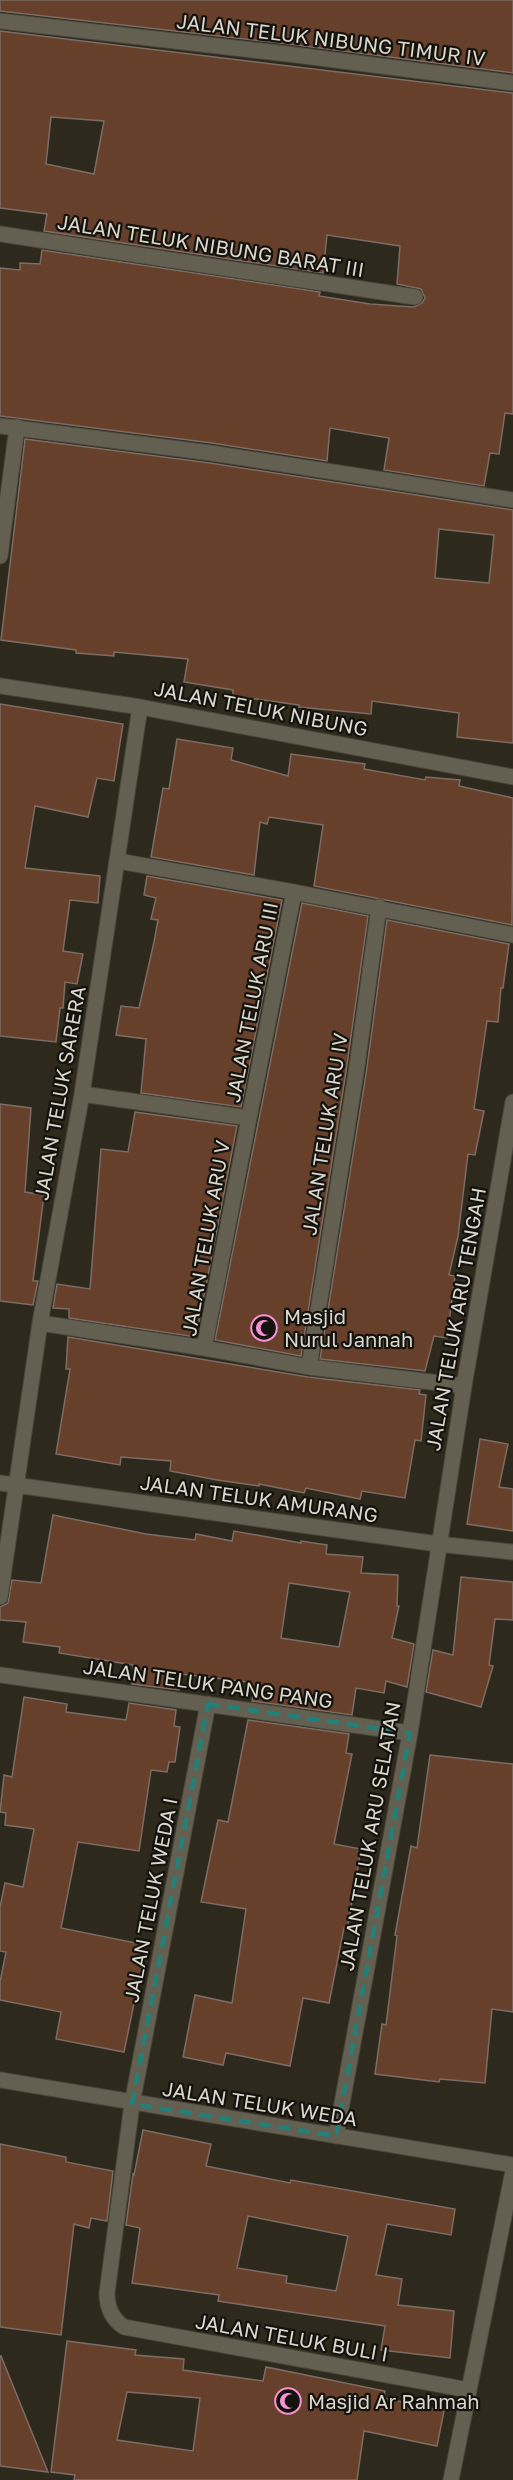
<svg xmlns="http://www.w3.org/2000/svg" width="513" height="2480" font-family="'Golos Text',sans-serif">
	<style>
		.building { fill: #67402b; stroke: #7c6c64; stroke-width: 1.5; fill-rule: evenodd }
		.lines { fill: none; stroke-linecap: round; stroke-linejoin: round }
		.street-casing { stroke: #48453a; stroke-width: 17 }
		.street { stroke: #646051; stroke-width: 15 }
		.marked { fill: none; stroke: #238078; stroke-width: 4.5; stroke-dasharray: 12 8; stroke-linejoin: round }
		.labels { text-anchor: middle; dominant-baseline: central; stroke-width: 4.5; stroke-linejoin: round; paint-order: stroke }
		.street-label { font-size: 20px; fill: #d8d6cd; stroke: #14120c }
		.poi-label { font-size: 20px; fill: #d8d6cd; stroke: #14120c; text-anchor: start }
	</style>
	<rect width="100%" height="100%" fill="#2d291c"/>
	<path class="building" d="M0,0H513V73L289,44L0,11Z
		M0,31L513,93V414L505,413L499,454L490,453L484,486L384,470L389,438L330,428L327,461L212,443L0,416V268L20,270V263L40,264L42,250L320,292L319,296L370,304L414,307L422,303L425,298L421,289L397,284L400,246L327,235L323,273L44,231L47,214L0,208ZM51,117L104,121L94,174L46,164Z
		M25,439L210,463L513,510V743L457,737L459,713L372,701L371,714L299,707V705L233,696V690L184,682L188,659L114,652V656L76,653V650L1,640ZM439,529L494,535L489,583L435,578Z
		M0,704L123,724L114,781L97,778L88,817L35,806L25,868L100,876L98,903L70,900L63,951L83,954L77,984L65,982L63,1008H60L56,1042L0,1036Z
		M177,739L233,748L231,760L288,776L291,754L365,764L364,769L425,780L426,777L460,780L459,786L513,798L512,925L314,886L323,825L269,817L267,824L260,822L254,875L151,857L163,788L169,789Z
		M147,876L282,900L241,1107L141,1093L146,1039L116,1035L121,1006L139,1008L154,942L158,920L151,919L156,898L144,895Z
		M302,903L368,916L346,1072L301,1356L215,1340Z
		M387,920L509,944L503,988H501L498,1022L487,1021L474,1109L484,1111L475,1155L468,1154L458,1236L449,1275L455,1276L447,1338L434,1336L425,1371L320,1359L366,1074Z
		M0,1104L31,1108L25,1192L44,1195L33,1281H38L33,1305L0,1301Z
		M135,1112L237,1126L196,1337L69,1318V1309L53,1308L57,1284L90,1289L101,1149L128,1152Z
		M68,1337L308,1377L420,1390L419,1394L426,1395L421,1441L415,1440L405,1498L362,1491L360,1499L306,1488L304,1493L259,1484V1486L217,1480L170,1471L171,1461L121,1457L120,1465L56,1454L70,1369H66Z
		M480,1439L508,1444L499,1487L513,1489V1531L467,1524Z
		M53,1515L146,1534L195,1540L196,1534L232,1541L234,1531L301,1543V1541L327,1545L326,1554L363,1557L361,1573L398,1575L397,1606H399L392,1638L414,1644L407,1687L386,1681L384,1693L356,1688L352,1715L252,1701L254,1688L246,1687L247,1682L181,1674L179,1690L132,1684L133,1665L59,1653L60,1647L23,1642L26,1622L0,1620V1607L8,1603L12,1580L41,1583ZM289,1583L350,1592L339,1647L281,1638Z
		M461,1577L513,1582V1620L495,1619L489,1665L493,1666L481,1707L426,1692L433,1650L453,1655Z
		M24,1697L67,1704L66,1712L126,1720L129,1703L176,1710L174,1726L180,1727L175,1762H169L167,1772L151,1770L139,1851L78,1842L61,1928L146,1945L124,2052L56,2039L61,2012L0,2000V1982L6,1952L0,1951V1907L5,1883L23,1887L34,1829L5,1825L6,1813L0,1812L4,1775L12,1777Z
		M248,1720L349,1734L346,1753L352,1754L334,1844L361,1849L348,1925L344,1928L329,2003L303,1998L290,2066L226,2053L223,2065L183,2057L195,1995L232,2003L246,1909L201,1902L218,1820L228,1822Z
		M430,1755L513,1764V2012L492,2009L485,2083L440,2079L439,2082L375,2074L382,2024L386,2025L397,1936L395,1935L411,1846L417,1848Z
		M143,2130L211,2144L206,2166L290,2183L291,2180L455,2209L451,2235L387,2224L376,2275L402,2279L398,2305L454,2311L450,2358L381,2350L385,2326L218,2301L219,2295L132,2283L140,2228L126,2225L133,2174L134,2175ZM248,2216L348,2236L336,2291L286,2283L287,2276L237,2268Z
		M0,2144L66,2157V2162L113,2171L107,2221L91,2218L89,2228L74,2224L61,2335L0,2327Z
		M67,2341L136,2350L135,2355L184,2359L183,2370L263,2381L266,2367L385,2391L384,2398L444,2411L437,2446L364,2431L357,2480H74L75,2475L51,2472ZM127,2392L200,2398L193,2451L117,2440Z
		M0,2356H1L48,2472L0,2466Z"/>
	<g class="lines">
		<g class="street-casing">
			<path id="street" d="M0,21L288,54L513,83
				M0,234L415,297
				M0,426L211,453L513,500
				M0,556L17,427
				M0,686L140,707L513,777
				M118,861L294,892L249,1118
				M294,892L513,935
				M82,1094L249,1118L204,1348L309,1367L464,1386
				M40,1323L204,1348
				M309,1367L356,1073L379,907
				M0,1483L438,1544L513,1552
				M0,1597L40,1323L82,1094L140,707
				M0,1675L410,1733
				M208,1704L132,2104L107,2293C107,2307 112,2319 124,2327L469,2390
				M0,2080L513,2165
				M336,2136L410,1733L464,1386L513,1102
				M451,2480L513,2171"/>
		</g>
		<use href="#street" class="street"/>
	</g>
	<path class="marked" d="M208,1704L410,1733L336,2136L132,2104Z"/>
	<defs>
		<g id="mosque-ring" transform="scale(1.35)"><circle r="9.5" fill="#14120c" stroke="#f591d2" stroke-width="1.5"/><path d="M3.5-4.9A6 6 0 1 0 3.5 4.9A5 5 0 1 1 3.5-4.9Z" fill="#f591d2"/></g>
	</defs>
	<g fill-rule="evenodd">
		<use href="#mosque-ring" x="264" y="1328"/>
		<use href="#mosque-ring" x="288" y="2401"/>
	</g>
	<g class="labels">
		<g class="street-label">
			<text transform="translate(331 39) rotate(7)">JALAN TELUK NIBUNG TIMUR IV</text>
			<text transform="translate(211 245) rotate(9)">JALAN TELUK NIBUNG BARAT III</text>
			<text transform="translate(261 708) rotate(11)">JALAN TELUK NIBUNG</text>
			<text transform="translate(251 1002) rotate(-79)">JALAN TELUK ARU III</text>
			<text transform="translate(59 1093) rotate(-80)">JALAN TELUK SARERA</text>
			<text transform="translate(324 1134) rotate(-81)">JALAN TELUK ARU IV</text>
			<text transform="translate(205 1238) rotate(-80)">JALAN TELUK ARU V</text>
			<text transform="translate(455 1319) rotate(-80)">JALAN TELUK ARU TENGAH</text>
			<text transform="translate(259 1498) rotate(8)">JALAN TELUK AMURANG</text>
			<text transform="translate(208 1683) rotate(8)">JALAN TELUK PANG PANG</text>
			<text transform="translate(369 1836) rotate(-80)">JALAN TELUK ARU SELATAN</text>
			<text transform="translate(150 1900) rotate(-79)">JALAN TELUK WEDA I</text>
			<text transform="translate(260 2103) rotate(9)">JALAN TELUK WEDA</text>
			<text transform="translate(292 2337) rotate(10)">JALAN TELUK BULI I</text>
		</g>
		<g class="poi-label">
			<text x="284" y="1316">Masjid<tspan x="284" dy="23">Nurul Jannah</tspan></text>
			<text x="308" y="2401">Masjid Ar Rahmah</text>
		</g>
	</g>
</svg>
